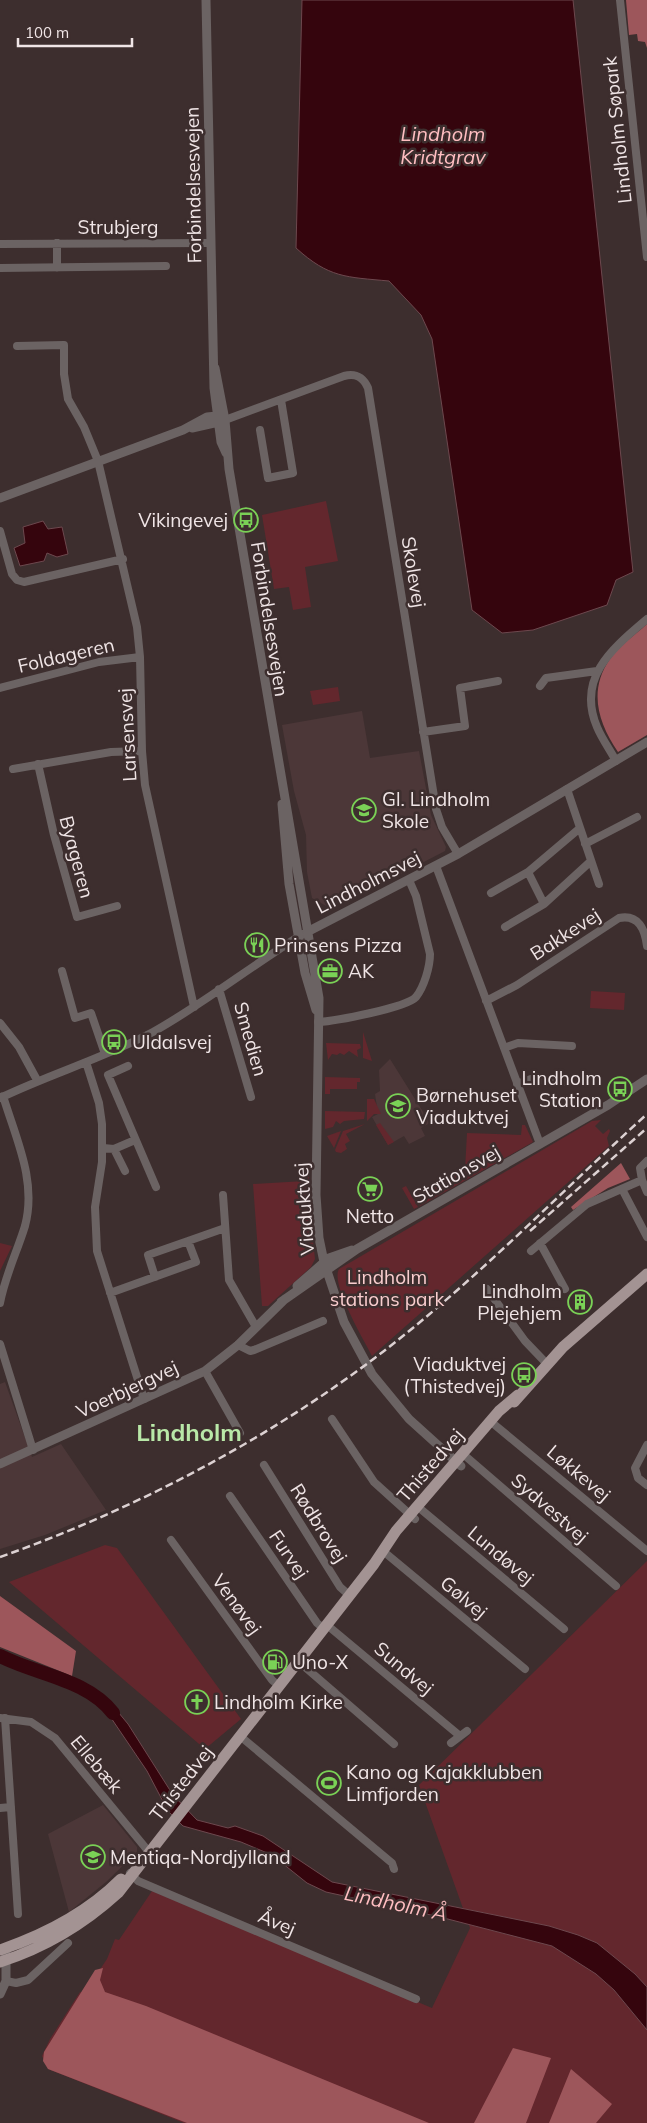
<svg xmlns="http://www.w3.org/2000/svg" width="647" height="2123" font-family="Mulish,sans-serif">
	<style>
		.built { fill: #4c3738 }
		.green { fill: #63272d }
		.forest { fill: #9d565b }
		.water { fill: #35050d; stroke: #6d484e }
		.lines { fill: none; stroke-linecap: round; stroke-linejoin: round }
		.river { stroke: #35050d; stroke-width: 14 }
		.minor { stroke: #6b6363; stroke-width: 8 }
		.tertiary { stroke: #6b6363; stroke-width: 9 }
		.primary { stroke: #a39393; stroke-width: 11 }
		.rail { stroke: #dcd1d2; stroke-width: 2.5; stroke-dasharray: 8 4; stroke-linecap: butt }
		.labels { text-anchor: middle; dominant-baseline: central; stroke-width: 5; stroke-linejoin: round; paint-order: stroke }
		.street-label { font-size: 19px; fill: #f0e5e6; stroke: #3d2e2e }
		.poi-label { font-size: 19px; fill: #f0e5e6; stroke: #3d2e2e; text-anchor: start }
		.park-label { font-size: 19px; fill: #f9cdce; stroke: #3d2e2e }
		.water-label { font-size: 20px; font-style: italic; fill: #ffbec1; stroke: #3d2e2e }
		.district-label { font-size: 24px; font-weight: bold; fill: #b9e8a8; stroke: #3d2e2e }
	</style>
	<rect width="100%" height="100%" fill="#3d2e2e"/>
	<path class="built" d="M362,711L370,758L419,751L431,815L446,847L445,851L362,894L328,907L312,898L307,872L306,835L294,791L282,725Z
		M390,1059L430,1123L421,1128L425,1136L409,1144L404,1136L388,1145L372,1117L378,1114L375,1094L380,1091L379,1070Z
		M5,1382L32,1457L61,1444L106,1510L45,1535L0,1549V1384Z
		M103,1805L137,1847V1852L106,1882L69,1912L48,1834Z"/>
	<path class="green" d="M326,501L338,561L305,567L311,607L293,610L289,587L274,589L262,515Z
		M338,687L340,701L313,705L310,691Z
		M591,991L625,993L624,1010L590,1008Z
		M363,1032L372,1061L363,1058Z
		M326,1043L360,1044L361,1048L357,1050L358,1057L349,1051L344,1055L340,1053L337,1055L332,1054L328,1060Z
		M325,1077L360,1078V1082H357V1089H330V1094H325Z
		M367,1099H374L381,1114H374L367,1121Z
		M325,1111L365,1112L364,1119L344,1121L340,1124L336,1121L333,1127L325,1129Z
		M601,1120L595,1126L603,1134L609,1129L610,1131L607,1138L609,1146L372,1356C364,1340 330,1283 339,1269L592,1121Z
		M380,1123L394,1142L388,1145L376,1125Z
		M365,1124L346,1134L350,1141L345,1144L347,1149L341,1153L336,1152L335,1150L343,1131Z
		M522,1125H525L533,1142L420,1206L416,1198L465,1170L467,1133L521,1135Z
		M341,1131L334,1148L327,1136Z
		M305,1167L309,1169V1204L315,1259L311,1267L268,1306H262L253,1184L305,1181Z
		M406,1186L418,1207L414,1209L402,1188Z
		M0,1243L12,1246L0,1271Z
		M105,1545L117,1548L241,1719L205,1749L9,1582Z
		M647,1561V2123H184L48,2069L42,2056L50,2039L80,1992L84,1993L107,1959L115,1939L119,1940L152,1891L432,2008L470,1928L419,1785Z"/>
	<path class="forest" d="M626,0H647V48L645,42L638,41L637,34L629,35Z
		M647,624V735L618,752C598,723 588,690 610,659C619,646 635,635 647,624Z
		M621,1163L630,1179L608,1188L573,1210L571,1207Z
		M0,1596L76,1651L72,1676L0,1647Z
		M103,1968L100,1980L105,1992L146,2006L429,2123H187L48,2069L43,2061L44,2052L95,1970Z
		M513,2048L551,2058L526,2123H474Z
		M571,2069L612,2104L596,2123H549Z"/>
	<path class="water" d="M302,0H573L633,572L616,580L607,605L533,630L502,633L472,610L432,339L421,315L389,281C346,277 329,278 296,248Z
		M43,521L48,529L62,527L68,554L57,557L47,553L44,561L20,566L14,548L25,543L23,527Z
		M104,1695L128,1724L173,1795L197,1820L228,1828L235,1826L263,1836L332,1882L549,1926L578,1935L597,1943L635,1974L647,1987V2030L614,1990L596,1974L552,1946L440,1917L326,1892L307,1883L272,1855L241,1842L183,1826L168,1811L147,1771L105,1709L103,1699Z"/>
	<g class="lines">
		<path class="river" d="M0,1656C37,1675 87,1679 113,1713"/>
		<path class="minor" d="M620,0L647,257
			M57,243V268
			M0,244L210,243
			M0,268L166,266
			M17,346L64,345V374L68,399L84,427L98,461L137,627L140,657L142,751L145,785L194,1007
			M225,420L344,376C356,373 363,377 368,388L436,809L442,827L458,854
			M260,430L268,478L293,473L281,400
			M0,531L12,574L17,580L24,582L123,559
			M540,686L546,678L597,671
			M0,688L99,662L140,657
			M423,732L465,726L460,688L498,681
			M616,761C610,750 602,739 597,727C576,677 613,648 647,619
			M38,764L54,835L77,917L117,906
			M13,769L111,752L142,751
			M567,789L599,884
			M585,844L637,817
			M436,866L540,1144
			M528,872L544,904
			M491,893L528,872L580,828
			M505,927L544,904L591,861
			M62,971L75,1018L91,1013L105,1054
			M219,989L251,1097
			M486,1001L517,985L619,918C639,914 645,930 647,946
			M318,1022C335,1021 406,1008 416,997C424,987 430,967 430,954L416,896L409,880
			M0,1023L19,1047L37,1080
			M504,1048L518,1043L572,1046
			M86,1062L99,1103L102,1124V1162L95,1207L97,1251L144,1399
			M128,1066L108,1075L156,1187
			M517,1084L531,1079L569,1082
			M0,1098C50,1074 104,1058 153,1032C205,1003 252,965 303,934
			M103,1148L114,1149L135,1140
			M114,1149L125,1171
			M647,1161L640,1168L642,1180L647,1192
			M622,1189L647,1237
			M223,1195L229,1280L256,1327
			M188,1241L225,1228
			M540,1243L565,1289
			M531,1251L587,1204L642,1180
			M487,1289L525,1341L547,1364
			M110,1293L196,1262L188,1241L148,1255L155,1277
			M0,1303C5,1276 17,1252 25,1226C37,1181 16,1139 3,1096
			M0,1344L33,1450
			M238,1345L250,1351L254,1350L323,1321
			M205,1371L240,1433
			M332,1419L374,1482L415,1519
			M490,1421L647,1551
			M647,1445L635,1468L638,1478L647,1485
			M463,1454L616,1586
			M264,1465L340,1587L349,1595
			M230,1496L317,1623L324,1629
			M417,1506L564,1629
			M171,1540L272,1680L279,1686
			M383,1551L525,1669
			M327,1625L460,1736
			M298,1661L394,1744
			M0,1718L31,1722L55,1738L149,1852
			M5,1718L18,1914
			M240,1736L392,1863L394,1869
			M451,1743L467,1731
			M0,1808L11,1807
			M130,1873L138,1881L416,1999
			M6,1981L16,1983L28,1980L68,1943"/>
		<path class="tertiary" d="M206,0L214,388L221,442L226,453
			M215,368L225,420L229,469L319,998L316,1195L319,1238L324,1262L344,1322L372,1374L409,1419L461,1466
			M192,428L223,421
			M0,498L183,430L207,417L217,416L221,418
			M282,804L289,884L305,973L316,1010
			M309,931L458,854L647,742
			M297,1286L329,1258L352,1250
			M281,1302L357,1249L608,1105L647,1079
			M0,1464L205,1371L238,1345L285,1299
			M0,1994L6,1981V1953"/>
		<path class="primary" d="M514,1402L563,1347L647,1274
			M0,1950C44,1935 88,1912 121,1879
			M0,1962C44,1948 84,1924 118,1893L374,1564L396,1531L499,1411L518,1395"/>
		<path class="rail" d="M530,1231L647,1128
			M0,1557C136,1509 269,1439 384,1351C477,1279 560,1193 647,1114"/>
	</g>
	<defs>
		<g id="bus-ring" transform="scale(1.25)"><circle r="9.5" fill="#3d2e2e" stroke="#7ad156" stroke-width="1.5"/><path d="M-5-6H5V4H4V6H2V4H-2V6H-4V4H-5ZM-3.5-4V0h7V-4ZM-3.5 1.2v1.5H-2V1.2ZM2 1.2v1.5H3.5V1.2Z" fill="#7ad156"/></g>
		<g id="school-ring" transform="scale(1.25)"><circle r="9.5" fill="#3d2e2e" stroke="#7ad156" stroke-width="1.5"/><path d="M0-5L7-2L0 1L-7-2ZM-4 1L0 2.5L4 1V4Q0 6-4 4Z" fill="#7ad156"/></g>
		<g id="restaurant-ring" transform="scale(1.25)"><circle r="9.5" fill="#3d2e2e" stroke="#7ad156" stroke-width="1.5"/><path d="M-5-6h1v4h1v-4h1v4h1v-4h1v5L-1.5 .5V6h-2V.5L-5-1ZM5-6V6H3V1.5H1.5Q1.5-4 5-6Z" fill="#7ad156"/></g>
		<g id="office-ring" transform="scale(1.25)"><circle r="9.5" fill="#3d2e2e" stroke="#7ad156" stroke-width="1.5"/><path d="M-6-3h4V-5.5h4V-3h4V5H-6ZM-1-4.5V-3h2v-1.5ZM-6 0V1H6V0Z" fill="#7ad156"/></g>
		<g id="supermarket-ring" transform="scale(1.25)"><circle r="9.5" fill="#3d2e2e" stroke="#7ad156" stroke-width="1.5"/><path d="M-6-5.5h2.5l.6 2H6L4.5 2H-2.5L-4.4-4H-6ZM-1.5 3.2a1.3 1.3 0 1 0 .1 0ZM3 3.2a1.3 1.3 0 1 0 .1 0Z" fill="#7ad156"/></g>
		<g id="building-ring" transform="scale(1.25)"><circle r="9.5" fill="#3d2e2e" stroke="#7ad156" stroke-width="1.5"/><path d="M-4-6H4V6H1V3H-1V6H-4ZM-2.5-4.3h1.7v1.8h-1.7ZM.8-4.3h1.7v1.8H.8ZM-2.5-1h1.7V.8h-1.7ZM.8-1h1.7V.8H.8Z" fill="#7ad156"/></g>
		<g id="fuel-ring" transform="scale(1.25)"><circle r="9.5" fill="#3d2e2e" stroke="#7ad156" stroke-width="1.5"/><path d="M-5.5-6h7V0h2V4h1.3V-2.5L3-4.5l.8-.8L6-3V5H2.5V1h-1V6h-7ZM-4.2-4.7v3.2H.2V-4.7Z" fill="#7ad156"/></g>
		<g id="church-ring" transform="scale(1.25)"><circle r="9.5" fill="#3d2e2e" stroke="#7ad156" stroke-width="1.5"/><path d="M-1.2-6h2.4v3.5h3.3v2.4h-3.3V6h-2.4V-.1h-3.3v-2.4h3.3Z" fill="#7ad156"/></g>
		<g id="stadium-ring" transform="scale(1.25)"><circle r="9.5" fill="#3d2e2e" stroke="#7ad156" stroke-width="1.5"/><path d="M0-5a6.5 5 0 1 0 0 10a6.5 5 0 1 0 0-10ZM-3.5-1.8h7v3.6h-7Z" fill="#7ad156"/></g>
	</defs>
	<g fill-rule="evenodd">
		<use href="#bus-ring" x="246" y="520"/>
		<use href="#school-ring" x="364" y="810"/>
		<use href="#restaurant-ring" x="257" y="945"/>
		<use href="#office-ring" x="330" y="971"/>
		<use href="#bus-ring" x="114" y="1042"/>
		<use href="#bus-ring" x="620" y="1089"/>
		<use href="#school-ring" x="398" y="1106"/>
		<use href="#supermarket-ring" x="370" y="1189"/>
		<use href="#building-ring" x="580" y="1302"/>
		<use href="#bus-ring" x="524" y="1375"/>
		<use href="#fuel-ring" x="275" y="1662"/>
		<use href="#church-ring" x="197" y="1702"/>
		<use href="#stadium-ring" x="329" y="1783"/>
		<use href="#school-ring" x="93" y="1857"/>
	</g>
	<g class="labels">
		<g class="street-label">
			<text transform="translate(617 130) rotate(-96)">Lindholm Søpark</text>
			<text transform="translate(193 185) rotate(-91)">Forbindelsesvejen</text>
			<text x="118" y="227">Strubjerg</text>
			<text transform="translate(414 572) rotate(81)">Skolevej</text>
			<text transform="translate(270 619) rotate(81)">Forbindelsesvejen</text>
			<text transform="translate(66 655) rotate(-13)">Foldageren</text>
			<text transform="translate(127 735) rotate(-93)">Larsensvej</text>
			<text transform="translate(77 857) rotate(75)">Byageren</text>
			<text transform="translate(368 882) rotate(-27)">Lindholmsvej</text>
			<text transform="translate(565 934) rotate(-33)">Bakkevej</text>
			<text transform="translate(251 1039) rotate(74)">Smedien</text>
			<text transform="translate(456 1174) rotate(-30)">Stationsvej</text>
			<text transform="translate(304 1209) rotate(-94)">Viaduktvej</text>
			<text transform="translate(127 1389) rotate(-25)">Voerbjergvej</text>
			<text transform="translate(430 1465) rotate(-49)">Thistedvej</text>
			<text transform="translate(579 1473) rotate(40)">Løkkevej</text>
			<text transform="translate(550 1508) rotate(41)">Sydvestvej</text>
			<text transform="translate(319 1523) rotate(58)">Rødbrovej</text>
			<text transform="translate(289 1554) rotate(56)">Furvej</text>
			<text transform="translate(501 1555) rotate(40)">Lundøvej</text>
			<text transform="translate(464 1597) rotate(40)">Gølvej</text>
			<text transform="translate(237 1604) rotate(54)">Venøvej</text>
			<text transform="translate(404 1668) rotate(40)">Sundvej</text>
			<text transform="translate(97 1764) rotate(50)">Ellebæk</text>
			<text transform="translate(181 1783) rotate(-52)">Thistedvej</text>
			<text transform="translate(277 1922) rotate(23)">Åvej</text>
		</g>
		<g class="poi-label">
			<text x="228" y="520" text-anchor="end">Vikingevej</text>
			<text x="382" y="799">Gl. Lindholm<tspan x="382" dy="22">Skole</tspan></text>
			<text x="274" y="945">Prinsens Pizza</text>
			<text x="348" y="971">AK</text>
			<text x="132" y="1042">Uldalsvej</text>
			<text x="602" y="1078" text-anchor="end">Lindholm<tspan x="602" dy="22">Station</tspan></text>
			<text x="416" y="1095">Børnehuset<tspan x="416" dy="22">Viaduktvej</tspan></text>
			<text x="370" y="1216" text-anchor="middle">Netto</text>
			<text x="562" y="1291" text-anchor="end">Lindholm<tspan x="562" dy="22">Plejehjem</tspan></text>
			<text x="506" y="1364" text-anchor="end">Viaduktvej<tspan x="506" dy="22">(Thistedvej)</tspan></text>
			<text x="292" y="1662">Uno-X</text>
			<text x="214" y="1702">Lindholm Kirke</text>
			<text x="346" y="1772">Kano og Kajakklubben<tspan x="346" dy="22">Limfjorden</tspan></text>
			<text x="110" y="1857">Mentiqa-Nordjylland</text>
		</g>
		<g class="park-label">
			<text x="387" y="1277">Lindholm<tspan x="387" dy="22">stations park</tspan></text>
		</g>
		<g class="water-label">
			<text x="443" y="133">Lindholm<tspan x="443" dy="23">Kridtgrav</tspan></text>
			<text transform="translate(396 1903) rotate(12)">Lindholm Å</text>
		</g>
		<g class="district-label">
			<text x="189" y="1432">Lindholm</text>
		</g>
	</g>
	<path d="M18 38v8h114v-8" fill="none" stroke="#f0e5e6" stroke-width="2.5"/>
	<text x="25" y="38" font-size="15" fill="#f0e5e6" stroke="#3d2e2e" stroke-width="4" paint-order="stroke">100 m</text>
</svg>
